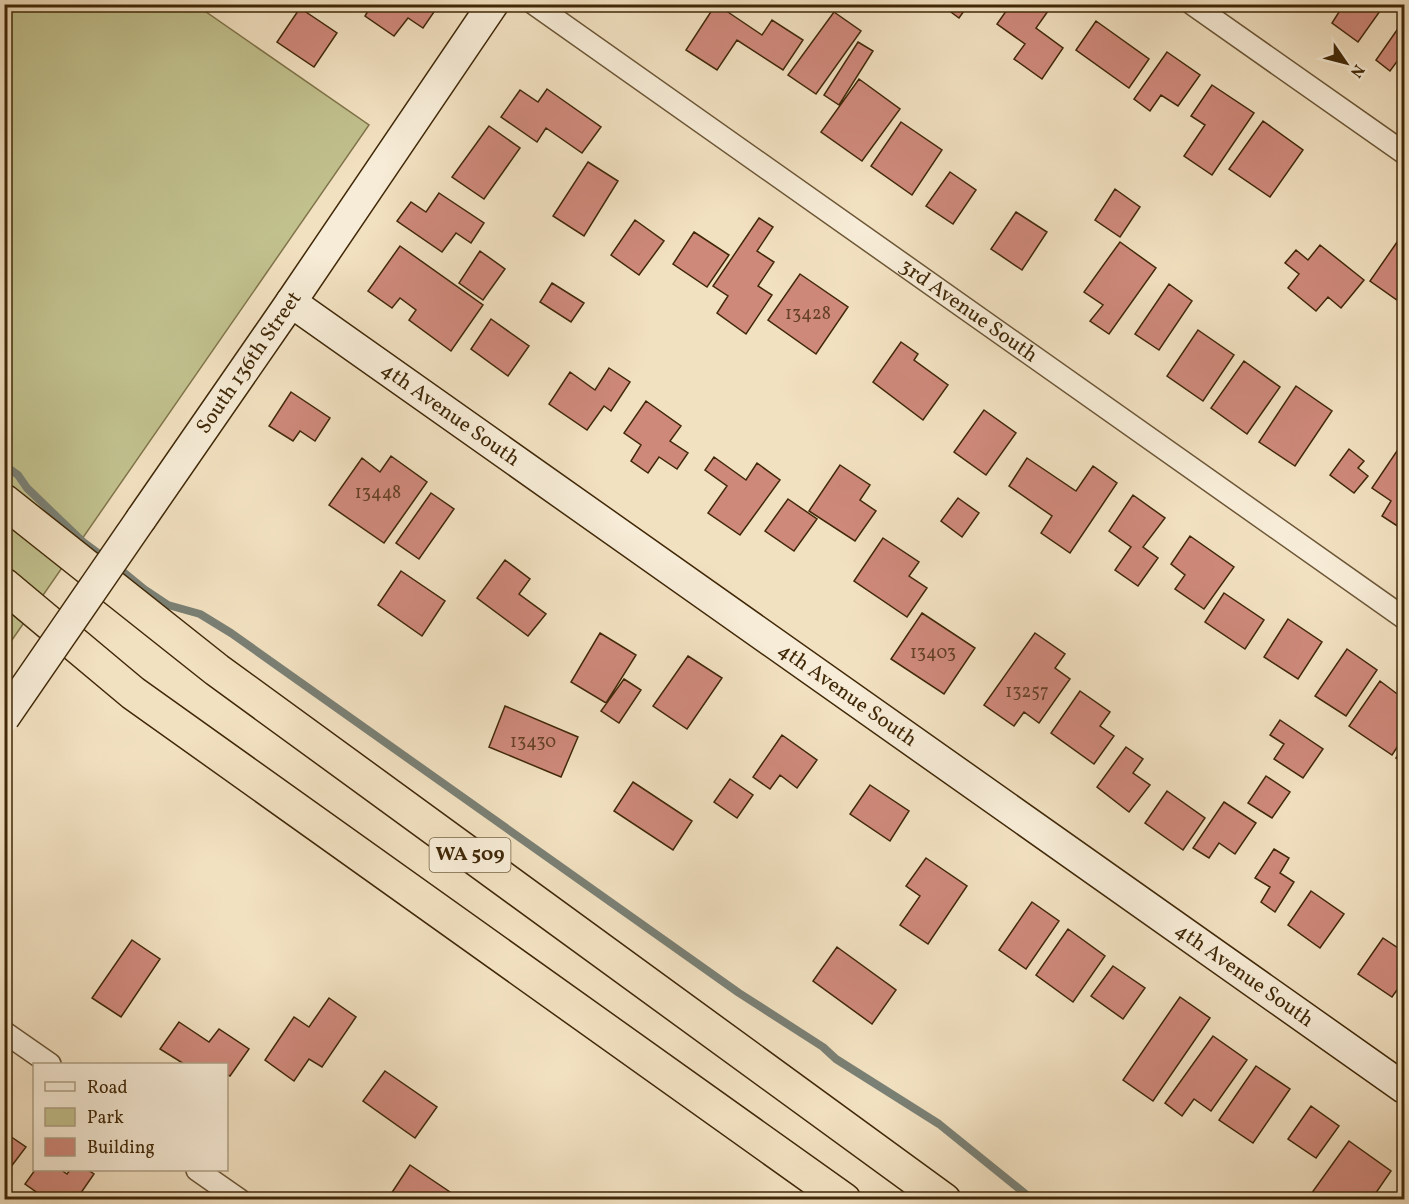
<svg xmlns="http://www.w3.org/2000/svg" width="1409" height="1204" font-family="Vollkorn,serif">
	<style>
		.green { fill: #c1c18e; stroke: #80744a; stroke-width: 1.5 }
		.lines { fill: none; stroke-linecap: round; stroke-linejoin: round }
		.stream { stroke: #7a8075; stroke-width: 8 }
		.building { fill: #cf897b; stroke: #402807; stroke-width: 1.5 }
		.street-casing { stroke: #6c5636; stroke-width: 24 }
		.secondary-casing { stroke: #402807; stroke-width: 33 }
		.highway-casing { stroke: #402807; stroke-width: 36 }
		.street { stroke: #f7ecd7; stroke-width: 21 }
		.secondary { stroke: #f7ecd7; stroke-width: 30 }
		.highway { stroke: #f2e1c1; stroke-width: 33 }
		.secondary-bridge-casing { stroke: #402807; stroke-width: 33; stroke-linecap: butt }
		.secondary-bridge { stroke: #f7ecd7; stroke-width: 30 }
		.labels { text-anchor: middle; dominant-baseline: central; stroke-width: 4.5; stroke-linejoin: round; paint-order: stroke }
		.number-label { font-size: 18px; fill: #644024 }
		.shield { fill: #f7ecd7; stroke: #776345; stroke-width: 1.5 }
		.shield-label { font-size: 20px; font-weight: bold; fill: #402807 }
		.street-label { font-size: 21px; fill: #402807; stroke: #f7ecd7 }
	</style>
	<rect width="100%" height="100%" fill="#f2e1c1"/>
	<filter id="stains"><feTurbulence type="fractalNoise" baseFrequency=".00333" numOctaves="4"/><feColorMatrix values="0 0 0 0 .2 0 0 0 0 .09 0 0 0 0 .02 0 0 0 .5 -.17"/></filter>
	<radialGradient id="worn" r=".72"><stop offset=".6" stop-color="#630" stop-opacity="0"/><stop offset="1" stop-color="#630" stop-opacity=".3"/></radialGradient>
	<path class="green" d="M5,5H196L369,125L5,650Z"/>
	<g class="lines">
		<path class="stream" d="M4,465L18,475L27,488L83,542L106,559
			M116,566L144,589L168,605L200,614L231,633L739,993L823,1047L836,1059L939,1124L1033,1200"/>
	</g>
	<path class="building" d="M372,4H429L436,9L423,28L408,18L394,36L365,16Z
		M716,4L762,35L772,20L803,40L783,70L737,40L717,70L686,50Z
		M940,4H969L959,18Z
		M1011,4H1053L1036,28L1063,48L1042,79L1014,59L1025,44L997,24Z
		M1344,4H1385L1358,42L1332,23Z
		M300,8L337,33L314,67L277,42Z
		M834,12L861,31L816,94L788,75Z
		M1404,20V52L1390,71L1376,60Z
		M1096,21L1149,59L1129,88L1076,50Z
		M858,42L873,51L839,105L824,95Z
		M1167,52L1200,75L1178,106L1161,95L1150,111L1134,99Z
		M859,79L900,109L862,161L821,132Z
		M1212,85L1254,113L1212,175L1184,156L1205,125L1191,116Z
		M547,89L601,127L582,153L546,128L537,142L501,117L520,90L538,102Z
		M1263,121L1303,150L1270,197L1229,169Z
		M901,122L942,150L912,195L871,166Z
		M489,126L520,148L484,199L452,177Z
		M588,162L618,181L584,236L553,216Z
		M950,172L976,190L953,224L926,206Z
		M1115,189L1140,207L1120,237L1095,220Z
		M439,193L484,223L471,243L456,233L442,252L397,221L411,202L426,212Z
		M1016,212L1047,232L1022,270L991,249Z
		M759,218L773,227L757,251L774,262L758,286L772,295L746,334L717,313L728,296L713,286Z
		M635,220L664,241L639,275L611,255Z
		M694,232L729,255L707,287L673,264Z
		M1402,235L1404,237V305L1370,281Z
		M1120,242L1156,268L1109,334L1090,321L1103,305L1084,292Z
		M1320,245L1364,280L1341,308L1328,297L1316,311L1288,288L1299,274L1285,263L1296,250L1308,260Z
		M400,246L483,305L451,351L409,320L416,310L400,298L392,308L368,291Z
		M480,251L505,269L483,300L459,283Z
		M800,274L848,307L816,354L768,320Z
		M552,283L584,303L571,322L540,302Z
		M1169,284L1192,301L1159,350L1135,334Z
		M491,319L529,346L508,376L471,349Z
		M1198,330L1234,355L1203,401L1167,376Z
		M901,342L918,354L914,360L948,385L923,420L873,382Z
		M1244,361L1280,387L1247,434L1211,408Z
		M609,368L630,382L611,411L604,406L587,430L549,404L570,372L595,390Z
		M1296,386L1332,411L1295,466L1259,442Z
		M291,392L330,418L315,441L300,431L293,441L269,426Z
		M646,401L681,426L670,441L688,453L677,469L659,457L648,473L631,461L641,445L624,433Z
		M984,410L1016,433L986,475L954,452Z
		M1401,445L1404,447V524L1402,529L1382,516L1391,501L1372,488Z
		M1349,449L1364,461L1358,468L1368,476L1354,493L1330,475Z
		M391,456L427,482L384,543L329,505L362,458L380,472Z
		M714,457L746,480L757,463L780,480L740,535L708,513L727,486L705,470Z
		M1027,458L1076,491L1093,466L1117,483L1070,553L1041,533L1052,516L1009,486Z
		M840,465L870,485L860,500L876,511L855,541L809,511Z
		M431,493L454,509L419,559L396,543Z
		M1133,495L1165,518L1143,547L1158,558L1138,586L1115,570L1131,547L1109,531Z
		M958,498L979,513L962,537L941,521Z
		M788,499L817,519L794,551L765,531Z
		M1190,536L1234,567L1204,609L1175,589L1185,575L1171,564Z
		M883,538L919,562L909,576L927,588L907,617L854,581Z
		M505,560L530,579L519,594L546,614L528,636L477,598Z
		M401,571L445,601L422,636L378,605Z
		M1224,593L1264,620L1245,649L1205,622Z
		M922,613L975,648L944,694L891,659Z
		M1288,619L1322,642L1298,679L1264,657Z
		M600,633L636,655L606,703L571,682Z
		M1035,633L1065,654L1055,668L1070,679L1039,723L1024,712L1014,726L984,705Z
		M1347,649L1377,670L1346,716L1315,696Z
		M688,656L722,678L687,729L653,706Z
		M624,679L641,690L619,723L601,711Z
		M1380,681L1404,699V737L1392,755L1349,726Z
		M1080,691L1110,712L1100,726L1114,736L1094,764L1051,733Z
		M505,706L578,737L561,777L489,747Z
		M1280,720L1323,749L1303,778L1274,759L1284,744L1270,735Z
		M782,735L817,760L797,788L780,775L770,789L753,777Z
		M1404,745V764L1396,758Z
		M1126,747L1143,759L1133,773L1150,785L1129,812L1097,787Z
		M1266,776L1290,792L1272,818L1248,803Z
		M730,779L753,795L737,818L714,802Z
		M633,782L692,821L673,850L614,811Z
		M870,785L909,811L890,841L850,814Z
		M1167,791L1205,818L1183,850L1145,823Z
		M1224,802L1256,823L1235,854L1219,843L1209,858L1193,848Z
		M1274,849L1289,858L1280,873L1294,882L1275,912L1261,902L1270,887L1255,878Z
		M926,858L967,886L928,944L900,925L920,896L906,886Z
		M1311,891L1344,914L1320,948L1288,925Z
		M1032,902L1059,921L1026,969L999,950Z
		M1068,929L1105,956L1073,1002L1036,975Z
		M1383,938L1404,952V980L1392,997L1358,974Z
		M132,940L160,959L121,1017L92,998Z
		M837,947L896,990L872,1024L813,981Z
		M1113,966L1145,988L1123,1019L1091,996Z
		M1180,997L1210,1018L1153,1101L1123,1080Z
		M329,998L356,1017L322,1067L309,1059L294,1081L265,1060L294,1017L309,1027Z
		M179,1022L209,1042L219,1029L249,1049L230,1076L226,1074V1064H184L160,1049Z
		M1213,1036L1247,1060L1211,1111L1194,1099L1182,1116L1165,1103Z
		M1256,1066L1290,1089L1253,1143L1219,1120Z
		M385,1071L437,1107L415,1138L363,1101Z
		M1311,1106L1339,1126L1316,1158L1288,1139Z
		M4,1132L26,1147L4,1176Z
		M1349,1141L1391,1171L1371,1200H1319L1311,1194Z
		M410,1165L450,1192L446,1200H392L389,1197Z
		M35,1170H61L67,1174L70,1170H88L94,1174L76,1200H34L39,1194L25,1184Z"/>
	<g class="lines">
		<g class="street-casing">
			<g id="street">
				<path id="s1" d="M534,4L1404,618"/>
				<path d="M1192,4L1404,153"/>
				<path d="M4,1032L50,1064"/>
				<path d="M197,1170L240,1200"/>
			</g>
		</g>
		<g class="secondary-casing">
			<g id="secondary">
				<path id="s2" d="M291,302L1404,1088"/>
				<path id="s3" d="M141,519L291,302L493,4"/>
			</g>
		</g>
		<g class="highway-casing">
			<path id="highway" d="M4,501L217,670L944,1200
				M4,585L133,693L844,1200"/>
		</g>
		<use href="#street" class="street"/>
		<use href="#secondary" class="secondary"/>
		<use href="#highway" class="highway"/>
		<g class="secondary-bridge-casing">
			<path id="secondary-bridge" d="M4,718L141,519"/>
		</g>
		<use href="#secondary-bridge" class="secondary-bridge"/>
	</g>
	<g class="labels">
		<g class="number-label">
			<text x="808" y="314">13428</text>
			<text x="378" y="493">13448</text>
			<text x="933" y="653">13403</text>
			<text x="1027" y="692">13257</text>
			<text x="533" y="742">13430</text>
		</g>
		<rect class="shield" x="429.5" y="838" width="81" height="34" rx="4.5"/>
		<g class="shield-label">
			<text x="470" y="855">WA 509</text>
		</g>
		<g class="street-label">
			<text stroke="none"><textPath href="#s1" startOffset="532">3rd Avenue South</textPath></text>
			<text stroke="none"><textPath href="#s3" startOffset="190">South 136th Street</textPath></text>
			<text stroke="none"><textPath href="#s2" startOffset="195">4th Avenue South</textPath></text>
			<text stroke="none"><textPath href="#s2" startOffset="681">4th Avenue South</textPath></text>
			<text stroke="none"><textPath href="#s2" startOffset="1167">4th Avenue South</textPath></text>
		</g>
	</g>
	<rect width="1409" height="1204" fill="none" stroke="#f2e1c1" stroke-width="24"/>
	<rect x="6" y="6" width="1397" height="1192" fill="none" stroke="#402807" stroke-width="3"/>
	<rect x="12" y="12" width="1385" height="1180" fill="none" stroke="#402807" stroke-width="1.5"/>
	<rect x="33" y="1063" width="195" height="108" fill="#f7ecd7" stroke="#ae9e84" stroke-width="1.5"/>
	<rect x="45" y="1082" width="30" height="9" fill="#f7ecd7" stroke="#ae9e84" stroke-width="1.5"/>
	<text x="87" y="1093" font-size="18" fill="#402807">Road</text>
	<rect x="45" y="1108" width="30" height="18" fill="#c1c18e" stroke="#ae9e84" stroke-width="1.5"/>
	<text x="87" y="1123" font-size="18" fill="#402807">Park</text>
	<rect x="45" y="1138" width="30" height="18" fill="#cf897b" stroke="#ae9e84" stroke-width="1.5"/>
	<text x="87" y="1153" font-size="18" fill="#402807">Building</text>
	<g transform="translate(1346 63) rotate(125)" stroke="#f7ecd7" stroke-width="4.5" paint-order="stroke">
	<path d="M0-4.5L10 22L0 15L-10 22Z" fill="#402807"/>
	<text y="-9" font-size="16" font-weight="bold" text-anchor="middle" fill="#402807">N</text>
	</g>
	<rect width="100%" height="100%" filter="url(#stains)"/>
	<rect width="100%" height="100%" fill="url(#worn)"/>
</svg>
